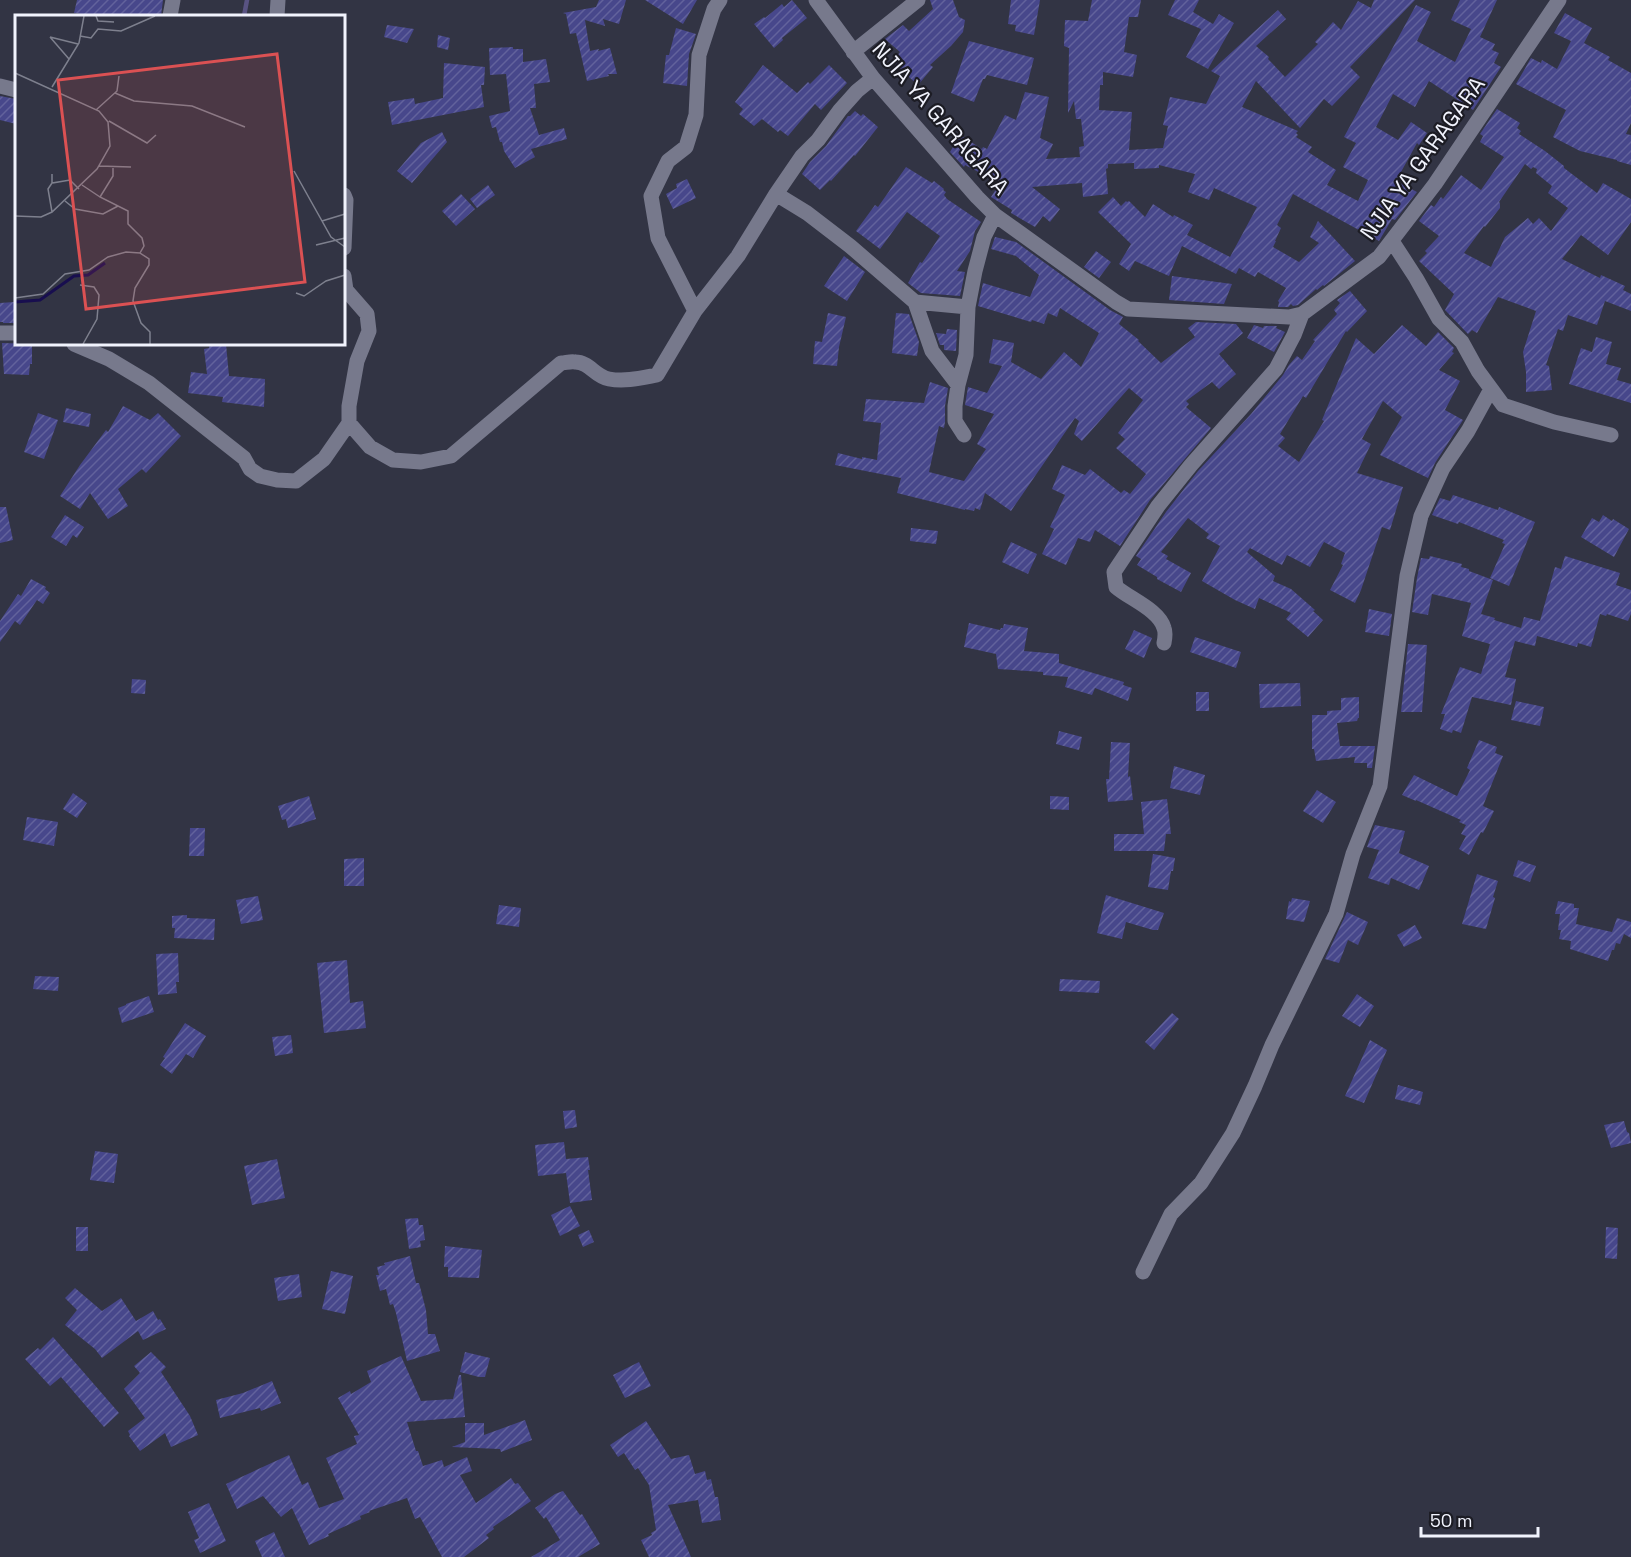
<svg xmlns="http://www.w3.org/2000/svg" width="1631" height="1557" font-family="'Space Grotesk',sans-serif">
	<style>
		.lines { fill: none; stroke-linecap: round; stroke-linejoin: round }
		.stream { stroke: #595383; stroke-width: 4.5 }
		.building { fill: url(#building-hatch); fill-rule: evenodd }
		.street { stroke: #77798c; stroke-width: 15 }
		.labels { text-anchor: middle; dominant-baseline: central; stroke-width: 4.5; stroke-linejoin: round; paint-order: stroke }
		.street-label { font-size: 22px; fill: #f1f3fd; stroke: #1c1c24 }
		.inset-river { fill: none; stroke: #180e4f; stroke-width: 3 }
		.inset-road { fill: none; stroke: #7e808e; stroke-width: 1.5 }
		.view { fill: #db5153; fill-opacity: 0.15; stroke: #db5153; stroke-width: 3 }
		.inset-edge { fill: none; stroke: #f1f3fd; stroke-width: 3 }
	</style>
	<defs>
		<pattern id="building-hatch" width="6" height="6" patternUnits="userSpaceOnUse" patternTransform="scale(1.5)"><rect width="6" height="6" fill="#47478b"/><path d="M-1 1l2-2M0 6l6-6M5 7l2-2" fill="none" stroke="#62629c"/></pattern>
	</defs>
	<rect width="100%" height="100%" fill="#323444"/>
	<g class="lines">
		<path class="stream" d="M244,16L247,0"/>
	</g>
	<path class="building" d="M77,0H163L161,16H95L74,13Z
		M599,0H626L619,24L603,19L605,26L585,20L590,51L599,49L598,51L610,48L617,74H608L609,76L587,81L576,33L570,34L566,14L563,13L596,7Z
		M645,0H697L683,24Z
		M792,0L807,18L782,38L783,40L774,48L754,24L764,17L765,18L782,4L784,7Z
		M930,0H953L959,17L965,20L963,32L951,46L930,65L933,67L918,85L892,62L900,52L885,39L903,25L909,31L933,9Z
		M1011,0H1040L1034,35L1015,31L1016,25L1008,24Z
		M1092,0H1141L1138,17H1129L1124,52L1137,55L1133,77L1103,72V85H1100L1099,110L1132,112L1129,150L1163,148L1168,126L1163,125L1170,97L1206,104L1220,76L1211,71L1278,10L1286,19L1256,46L1269,57L1268,59L1285,77L1318,44L1315,42L1333,22L1341,30L1358,1L1371,8L1374,0H1415L1350,67L1360,77L1332,106L1324,99L1300,128L1256,81L1242,107L1298,131L1296,133L1298,135L1296,137L1312,147L1308,152L1336,170L1327,185L1358,201L1368,180L1343,167L1356,143L1344,137L1416,5L1431,12L1417,41L1455,62L1471,29L1451,20L1460,0H1497L1480,37L1495,44L1492,50L1499,53L1494,63L1501,67L1473,110L1429,81L1415,107L1393,94L1376,127L1398,140L1411,122L1427,133L1419,145L1417,143L1396,181L1417,192L1395,220L1392,219L1379,241L1293,194L1277,225L1281,228L1275,241H1276L1273,247L1299,262L1319,243L1310,237L1318,221L1355,261L1324,286L1323,285L1317,290L1316,289L1298,305L1293,306L1291,304L1288,307H1278L1279,302L1278,301L1286,288L1258,272L1255,277L1239,268L1236,274L1182,246L1169,276L1135,261L1129,271L1119,264L1131,244L1098,212L1113,197L1121,206L1126,201L1127,202L1129,201L1145,217L1153,204L1173,217L1174,215L1193,225L1187,235L1230,257L1257,207L1214,188L1209,200L1188,192L1195,174L1159,165V168L1134,169V163L1108,164V168L1106,169L1108,194L1083,197L1082,183L1032,187L1060,209L1050,222L1043,216L1035,227L1011,213L1012,210L991,197L1000,183L965,165L964,167L950,152L960,135L982,149L983,147L987,149L1005,115L1016,120L1025,92L1049,97L1040,138L1053,144L1046,159L1080,157L1079,147L1084,146L1081,119H1076L1074,101L1068,113L1069,48L1064,46L1065,20L1088,21Z
		M1175,0H1199L1193,12L1213,24L1219,14L1234,23L1208,69L1186,57L1201,29L1168,15Z
		M1565,13L1592,28L1584,43L1610,57L1608,60L1631,73V123L1626,134L1631,135V165L1617,161V160L1580,151L1553,137L1566,110L1516,84L1531,58L1541,63L1542,60L1557,69L1571,41L1554,33Z
		M387,25L414,29L407,43L384,37Z
		M676,28L696,34L689,54L687,86L663,83L666,55H669Z
		M438,35L450,38L448,50L437,47Z
		M969,41L1034,58L1027,85L987,75L985,79H983L974,102L951,93Z
		M513,47V49H523V62L546,59L550,82L534,84L536,108H530L539,135L564,128L567,139L531,149L535,157L515,168L504,151L502,142H500L496,127L492,128L489,116L510,111L506,74L490,75L489,48Z
		M444,63L485,67L484,85H481L484,107L392,125L388,102L414,98L415,104L443,98Z
		M763,65L797,93L808,82L810,84L829,65L847,83L821,110L815,104L788,136L780,130L778,132L762,119L754,126L739,114L743,109L735,102Z
		M0,96L16,99V124L0,120Z
		M1497,109L1520,123L1517,128L1521,131L1519,134L1545,151L1564,166V168L1597,193L1603,183L1631,199V222L1608,255L1581,235L1562,259L1600,278L1601,275L1625,286L1623,290L1631,294V311L1605,301L1597,325L1568,315L1563,331L1558,329L1546,365L1549,366L1552,390L1526,392V372L1523,352L1536,311L1498,297L1477,333L1472,330L1468,334L1445,310L1454,294L1419,261L1427,253L1425,251L1439,236L1419,221L1431,205L1434,207L1441,197L1443,199L1461,175L1481,190L1504,157L1480,142L1483,136L1480,134ZM1525,164L1531,169L1533,167L1537,169L1536,173L1552,186L1548,193L1568,208L1551,231L1539,218L1533,224L1528,218L1505,237L1491,267L1464,253L1484,226L1485,227L1500,208V203L1499,202Z
		M855,111L861,116L863,114L878,127L855,156L854,155L831,181L830,180L820,190L802,174L810,162L826,146L848,116H850Z
		M442,132L447,142L412,183L397,171L421,143Z
		M906,167L932,183L934,181L944,189L943,190L946,192L944,195L947,199L981,222L975,231L970,251L957,271L965,272L960,296L921,293L908,283L920,262L922,263L940,236L907,212L880,249L856,231L875,205L878,207Z
		M687,179L696,198L673,209L666,194L677,188L676,184Z
		M488,185L495,195L477,208L470,199Z
		M461,194L475,209L456,226L442,211Z
		M995,237L1016,242L1110,310L1123,317L1119,324L1139,340L1138,341L1161,363L1195,337L1188,328L1196,322L1236,324L1243,333L1219,354L1236,374L1219,389L1212,382L1186,401L1189,404L1186,407L1211,428L1150,500L1120,546L1095,530L1090,542L1078,538L1066,565L1042,554L1054,529L1050,527L1065,495L1052,489L1062,465L1085,475L1090,469L1121,493L1124,490L1130,494L1146,474L1116,448L1125,439L1118,433L1143,400L1129,388L1082,441L1074,434L1079,421L1075,418L1011,511L985,493L980,510L975,508L974,511L965,509V510L897,493L901,478L835,465L838,453L862,459V457L877,460L881,423L863,421L866,399L924,403L930,382L948,388L945,406V422L944,428L939,426L929,472L964,481L986,449L977,444L994,414L965,405L968,387L987,393L1002,366L989,363L993,339L1014,343L1011,362L1041,379L1064,352L1081,367L1099,333L1060,308L1057,317L1048,313L1044,324L1032,320L1031,322L978,306L983,283L1030,297L1039,275L1016,256L991,249Z
		M1096,251L1111,262L1099,278L1084,267Z
		M844,256L865,272L847,301L824,286Z
		M1172,276L1232,284L1224,304L1169,300Z
		M1350,291L1367,311L1347,332L1346,331L1306,398L1303,396L1280,434L1285,438L1278,446L1299,462L1324,421L1322,420L1356,338L1374,354L1402,325L1426,346L1438,332L1454,348L1452,352L1454,353L1439,370L1460,381L1445,410L1463,420L1435,463L1428,478L1380,455L1402,417L1383,401L1362,439L1371,444L1357,473L1403,487L1390,530L1382,527L1361,590L1355,603L1330,590L1343,565L1341,564L1345,553L1324,542L1310,567L1287,555L1282,565L1250,548L1247,552L1275,576L1273,581L1291,589L1315,610L1313,611L1323,620L1308,637L1286,619L1291,613L1259,598L1255,609L1235,600L1202,581L1220,546L1206,538L1209,534L1188,518L1161,552L1168,556L1166,559L1191,573L1181,592L1157,579V577L1137,565L1141,559L1136,556L1166,512L1198,471L1251,414L1283,375L1289,365L1297,356L1302,360L1315,341L1313,340L1337,314L1334,310L1340,303L1337,300Z
		M14,302L15,323H3V322H0V303Z
		M828,313L846,317L839,347L837,366L813,364L815,341L822,342Z
		M896,313L909,314L919,342L917,356L892,353Z
		M1254,325L1263,328L1264,326H1277L1276,328L1285,332L1274,352L1247,338Z
		M947,329L957,330L956,351L944,350V345H940L936,333L946,334Z
		M1596,337L1612,342L1606,364L1621,368L1617,380L1631,384V403L1569,384L1581,348L1592,352Z
		M2,343L32,344V364H30L29,375L4,374Z
		M226,344L229,376L265,379L264,407L222,402L223,397L188,393L191,372L207,374L204,349L209,348V345Z
		M123,406L150,420L158,413L181,436L146,473L142,469L118,489L128,506L108,519L90,493L80,509L60,496L80,465L106,430L108,432Z
		M66,408L91,414L89,427L63,422Z
		M38,413L58,420L44,459L24,452Z
		M1453,495L1498,510L1499,507L1535,522L1509,586L1490,578L1505,544L1502,543L1504,540L1459,522L1458,524L1432,515L1440,498L1450,501Z
		M0,507H6L13,540L0,543Z
		M65,515L84,527L77,538L73,535L66,546L51,537Z
		M1603,515L1612,521L1613,519L1629,529L1614,557L1581,537L1592,518L1599,522Z
		M911,528L938,531L936,544L910,541Z
		M1011,542L1037,554L1028,574L1002,562Z
		M1430,556L1462,564L1461,567L1469,569V571L1493,580L1481,614L1495,618L1494,620L1521,628L1524,617L1540,621L1555,567L1561,569L1565,556L1620,573L1616,585L1631,590V614L1628,621L1607,614L1606,616L1600,614L1591,647L1578,643L1577,647L1537,636L1535,646L1515,641L1505,677L1516,679L1511,705L1472,697L1461,733L1453,730L1452,733L1440,729L1445,714H1441L1460,667L1481,674L1490,644L1462,636L1471,603L1432,594L1428,615L1412,612L1417,578L1421,558L1429,559Z
		M31,579L46,587L45,589L50,593L43,604L37,600L20,625L15,621L0,642V621L18,594L21,596Z
		M1369,609L1392,614L1389,636L1365,632Z
		M969,623L1000,630L1001,628H1003L1004,624L1028,628L1024,651L1059,654V663L1124,682L1123,685L1132,688L1128,701L1095,688L1092,695L1065,687L1068,677L1043,675V672L998,669L996,654L964,647Z
		M1134,630L1152,638L1144,658L1125,649Z
		M1195,637L1241,652L1236,668L1190,652Z
		M1408,644L1427,645L1422,712H1401Z
		M132,679L146,680L145,694L131,693Z
		M1300,683L1301,706L1260,708L1259,684Z
		M1196,692H1209V711H1196Z
		M1359,697V718H1358L1357,721L1337,723L1340,746H1375L1372,768H1367V763H1354L1355,757L1316,761L1314,749H1312V715H1327V711L1341,710V698Z
		M1516,701L1544,707L1540,726L1511,720Z
		M1059,731L1082,737L1079,750L1056,744Z
		M1479,740L1497,747L1495,753L1503,756L1483,806L1494,811L1483,833L1481,832L1469,855L1459,849L1466,836L1461,834L1466,825L1459,822L1461,820L1416,800V801L1402,795L1414,775L1457,796L1470,770L1467,768Z
		M1111,742L1130,743L1128,777L1130,776L1133,800L1108,802L1106,779H1109Z
		M1174,766L1205,775L1200,795L1170,788Z
		M1317,790L1336,802L1323,823L1303,811Z
		M73,793L87,803L77,818L63,809Z
		M309,796L316,819L288,828L286,819L282,820L278,806Z
		M1050,796L1069,797V810L1050,809Z
		M1167,799L1171,834H1166L1164,851H1114V834H1144L1141,802Z
		M27,817L58,822L54,846L23,840Z
		M1375,825L1405,831L1399,853L1429,866L1419,890L1391,878L1389,885L1368,878L1379,850L1367,847Z
		M190,828H205L204,856H189Z
		M1153,854L1175,858L1173,871H1171L1168,890L1148,887Z
		M364,858V886H344V859Z
		M1518,860L1536,866L1530,882L1513,876Z
		M1477,874L1498,881L1493,897L1495,898L1486,929L1462,924Z
		M1106,895L1164,913L1158,930H1153L1126,922L1122,939L1097,933Z
		M258,896L263,920L241,924L236,900Z
		M1292,898L1310,901L1304,922L1286,919L1289,901L1291,902Z
		M1558,901L1574,904V908H1579L1576,924L1612,932L1617,918L1631,922V938L1624,934L1620,944L1616,943L1614,950H1612L1608,961L1570,949L1571,941L1559,939L1561,930H1558L1560,914H1555Z
		M499,905L521,908L519,927L496,924Z
		M1347,912L1368,922L1358,945L1348,940L1339,963L1325,959Z
		M187,915V918L215,919L214,940L174,938L175,928H172V916Z
		M1415,925L1422,938L1404,947L1397,935Z
		M178,953L179,982H176L177,993L158,995L156,954Z
		M347,960L350,1003L363,1001L366,1028L324,1033L317,963Z
		M35,976L59,977L58,991L33,989Z
		M1060,979L1100,981L1099,993L1059,991Z
		M1357,994L1374,1006L1360,1027L1342,1016Z
		M149,996L154,1012L122,1023L118,1008L126,1005V1004Z
		M1172,1013L1179,1019L1154,1050L1145,1042Z
		M185,1023L206,1036L193,1058L186,1054L172,1074L160,1065L165,1058L163,1057Z
		M291,1035L293,1053L275,1056L272,1037Z
		M1370,1040L1387,1050L1364,1103L1345,1096Z
		M1398,1085L1423,1092L1420,1105L1395,1099Z
		M575,1110L577,1127L565,1129L563,1111Z
		M1624,1121L1627,1132L1629,1133L1631,1143L1611,1148L1604,1125Z
		M564,1142L566,1159L588,1157L590,1170H588L592,1200L570,1203L566,1173L538,1176L535,1145Z
		M95,1151L118,1154L114,1183L90,1180Z
		M277,1159L285,1198L252,1205L244,1166Z
		M570,1206L580,1226L560,1236L551,1215Z
		M418,1218L419,1225H423L425,1240L420,1241L421,1247L409,1249L405,1219Z
		M76,1227H88V1251H76Z
		M1606,1227L1618,1228L1617,1259L1605,1258Z
		M589,1230L594,1242L583,1247L578,1235Z
		M445,1246L482,1250L479,1278L448,1277V1267H444Z
		M410,1256L416,1283H419L426,1310L428,1334H435L440,1351L407,1361L396,1313L393,1304L390,1305L386,1289L380,1291L376,1275H379L377,1267L385,1265L384,1263Z
		M331,1271L353,1276L345,1314L322,1309Z
		M299,1274L302,1297L278,1301L274,1278Z
		M75,1288L102,1311L121,1298L136,1321L153,1311L158,1320L160,1319L166,1329L143,1340L138,1331L102,1358L95,1349L65,1325L77,1310L65,1298Z
		M53,1337L119,1413L104,1427L61,1377L50,1386L25,1359L38,1348L40,1350Z
		M151,1352L166,1367L161,1372L190,1416L198,1435L171,1447L165,1433L140,1451L129,1436L130,1435L128,1431L145,1418L124,1389L140,1373L134,1366Z
		M465,1352L490,1358L485,1377H479L460,1372Z
		M401,1356L421,1401L453,1399L459,1375H461L465,1417L407,1422L416,1451H418L423,1466L442,1460L444,1467L467,1457L472,1471L460,1475L476,1503L511,1478L515,1484L518,1483L531,1501L493,1527L494,1529L486,1535L489,1538L464,1557H442L420,1517L415,1519L407,1498L369,1511L370,1512L360,1516L361,1519L328,1534L329,1536L309,1545L292,1508L281,1517L263,1496L237,1509L226,1484L289,1455L302,1485L308,1482L319,1508L344,1499L326,1458L357,1444L354,1436L359,1435L338,1398L350,1391L351,1394L371,1382L367,1371Z
		M639,1362L651,1386L625,1398L613,1375Z
		M272,1381L281,1403L261,1411L260,1408L220,1418L216,1400L243,1393Z
		M525,1420L532,1440L501,1452L500,1449L452,1447L465,1442V1423H484V1435Z
		M646,1421L671,1459L689,1455L695,1474L705,1471L707,1480L711,1479L715,1497H718L721,1520L702,1523L698,1500L668,1505L691,1557H649L641,1540L652,1535L651,1533L656,1530L649,1485L638,1468L635,1470L624,1453L618,1457L610,1445Z
		M563,1491L580,1515L582,1514L600,1544L578,1557H531L560,1540L546,1517L544,1519L535,1508L555,1494Z
		M209,1503L226,1541L200,1553L194,1540L199,1538L188,1512Z
		M274,1532L285,1557H262L255,1541Z"/>
	<g class="lines">
		<path class="street" d="M816,0L873,78L977,197L995,215L1116,302L1128,309L1289,317L1302,314L1379,257L1435,184L1559,0
			M170,16L173,0
			M277,16L278,0
			M853,52L918,0
			M0,86L16,90
			M776,194L802,156L818,140L840,110L857,91L873,78
			M344,195L346,200L344,248
			M1392,241L1416,278L1439,319L1462,342L1478,371L1503,405L1554,422L1611,435
			M344,276L346,290L367,314L369,331L357,361L349,406V423
			M915,302L932,351L958,385
			M695,311L658,238L651,196L668,161L686,147L696,115L699,55L714,9L720,0
			M0,333H16
			M74,344L109,359L149,383L244,458L250,469L260,476L277,480L296,481L324,459L349,423L370,447L393,460L421,462L451,456L561,363C565,363 571,361 575,362C590,362 594,376 609,379C625,382 641,378 657,375L695,311L738,256L776,194L807,213L850,246L915,302L968,307
			M964,435L955,421V406L958,385L966,355L968,307L975,271L984,237L995,215
			M1164,643C1165,638 1166,633 1164,628C1159,610 1130,599 1116,587L1114,572L1158,506L1191,465L1276,369L1294,335L1302,314
			M1143,1272L1171,1214L1201,1183L1233,1133L1255,1086L1272,1045L1336,914L1353,854L1380,786L1407,576L1421,516L1443,468L1468,431L1491,389"/>
	</g>
	<g class="labels">
		<g class="street-label">
			<text transform="translate(941 118) rotate(49)">NJIA YA GARAGARA</text>
			<text transform="translate(1422 158) rotate(-54)">NJIA YA GARAGARA</text>
		</g>
	</g>
	<g transform="translate(15 15)">
		<rect width="330" height="330" fill="#323444"/>
		<path class="inset-river" d="M0,287L25,285L59,261L73,260L90,248"/>
		<path class="inset-road" d="M81,1L83,6L99,7M65,21L76,23L83,14L106,16L140,1M35,22L54,44M35,22L63,29M0,58L84,96L93,107L95,131L82,154L37,197L26,202L0,201M37,72L64,28L69,1M100,78L119,86L177,91L230,112M81,95L102,76L104,61M94,106L132,128L141,120M84,151L116,152M98,153V161L85,182L113,196V209L127,223L129,231L125,238L134,244V250L120,273L118,286L126,308L135,317V329M279,156L316,222L330,232M37,159V168L55,165L64,174M67,170L85,182M50,186L60,194L88,199L103,191M37,197L33,174L37,168M307,206L330,199M301,230L330,223M65,270L79,272L84,280L82,304L68,329M281,278L289,281L311,266L330,260M0,283L28,279L50,259L74,255L93,242L111,237L125,238"/>
		<path class="view" d="M262,39L290,267L71,294L43,65Z"/>
		<rect width="330" height="330" class="inset-edge"/>
	</g>
	<path d="M1421 1527v9h117v-9" fill="none" stroke="#f1f3fd" stroke-width="3"/>
	<text x="1430" y="1527" font-size="18" fill="#f1f3fd" stroke="#1c1c24" stroke-width="4.5" paint-order="stroke">50 m</text>
</svg>
